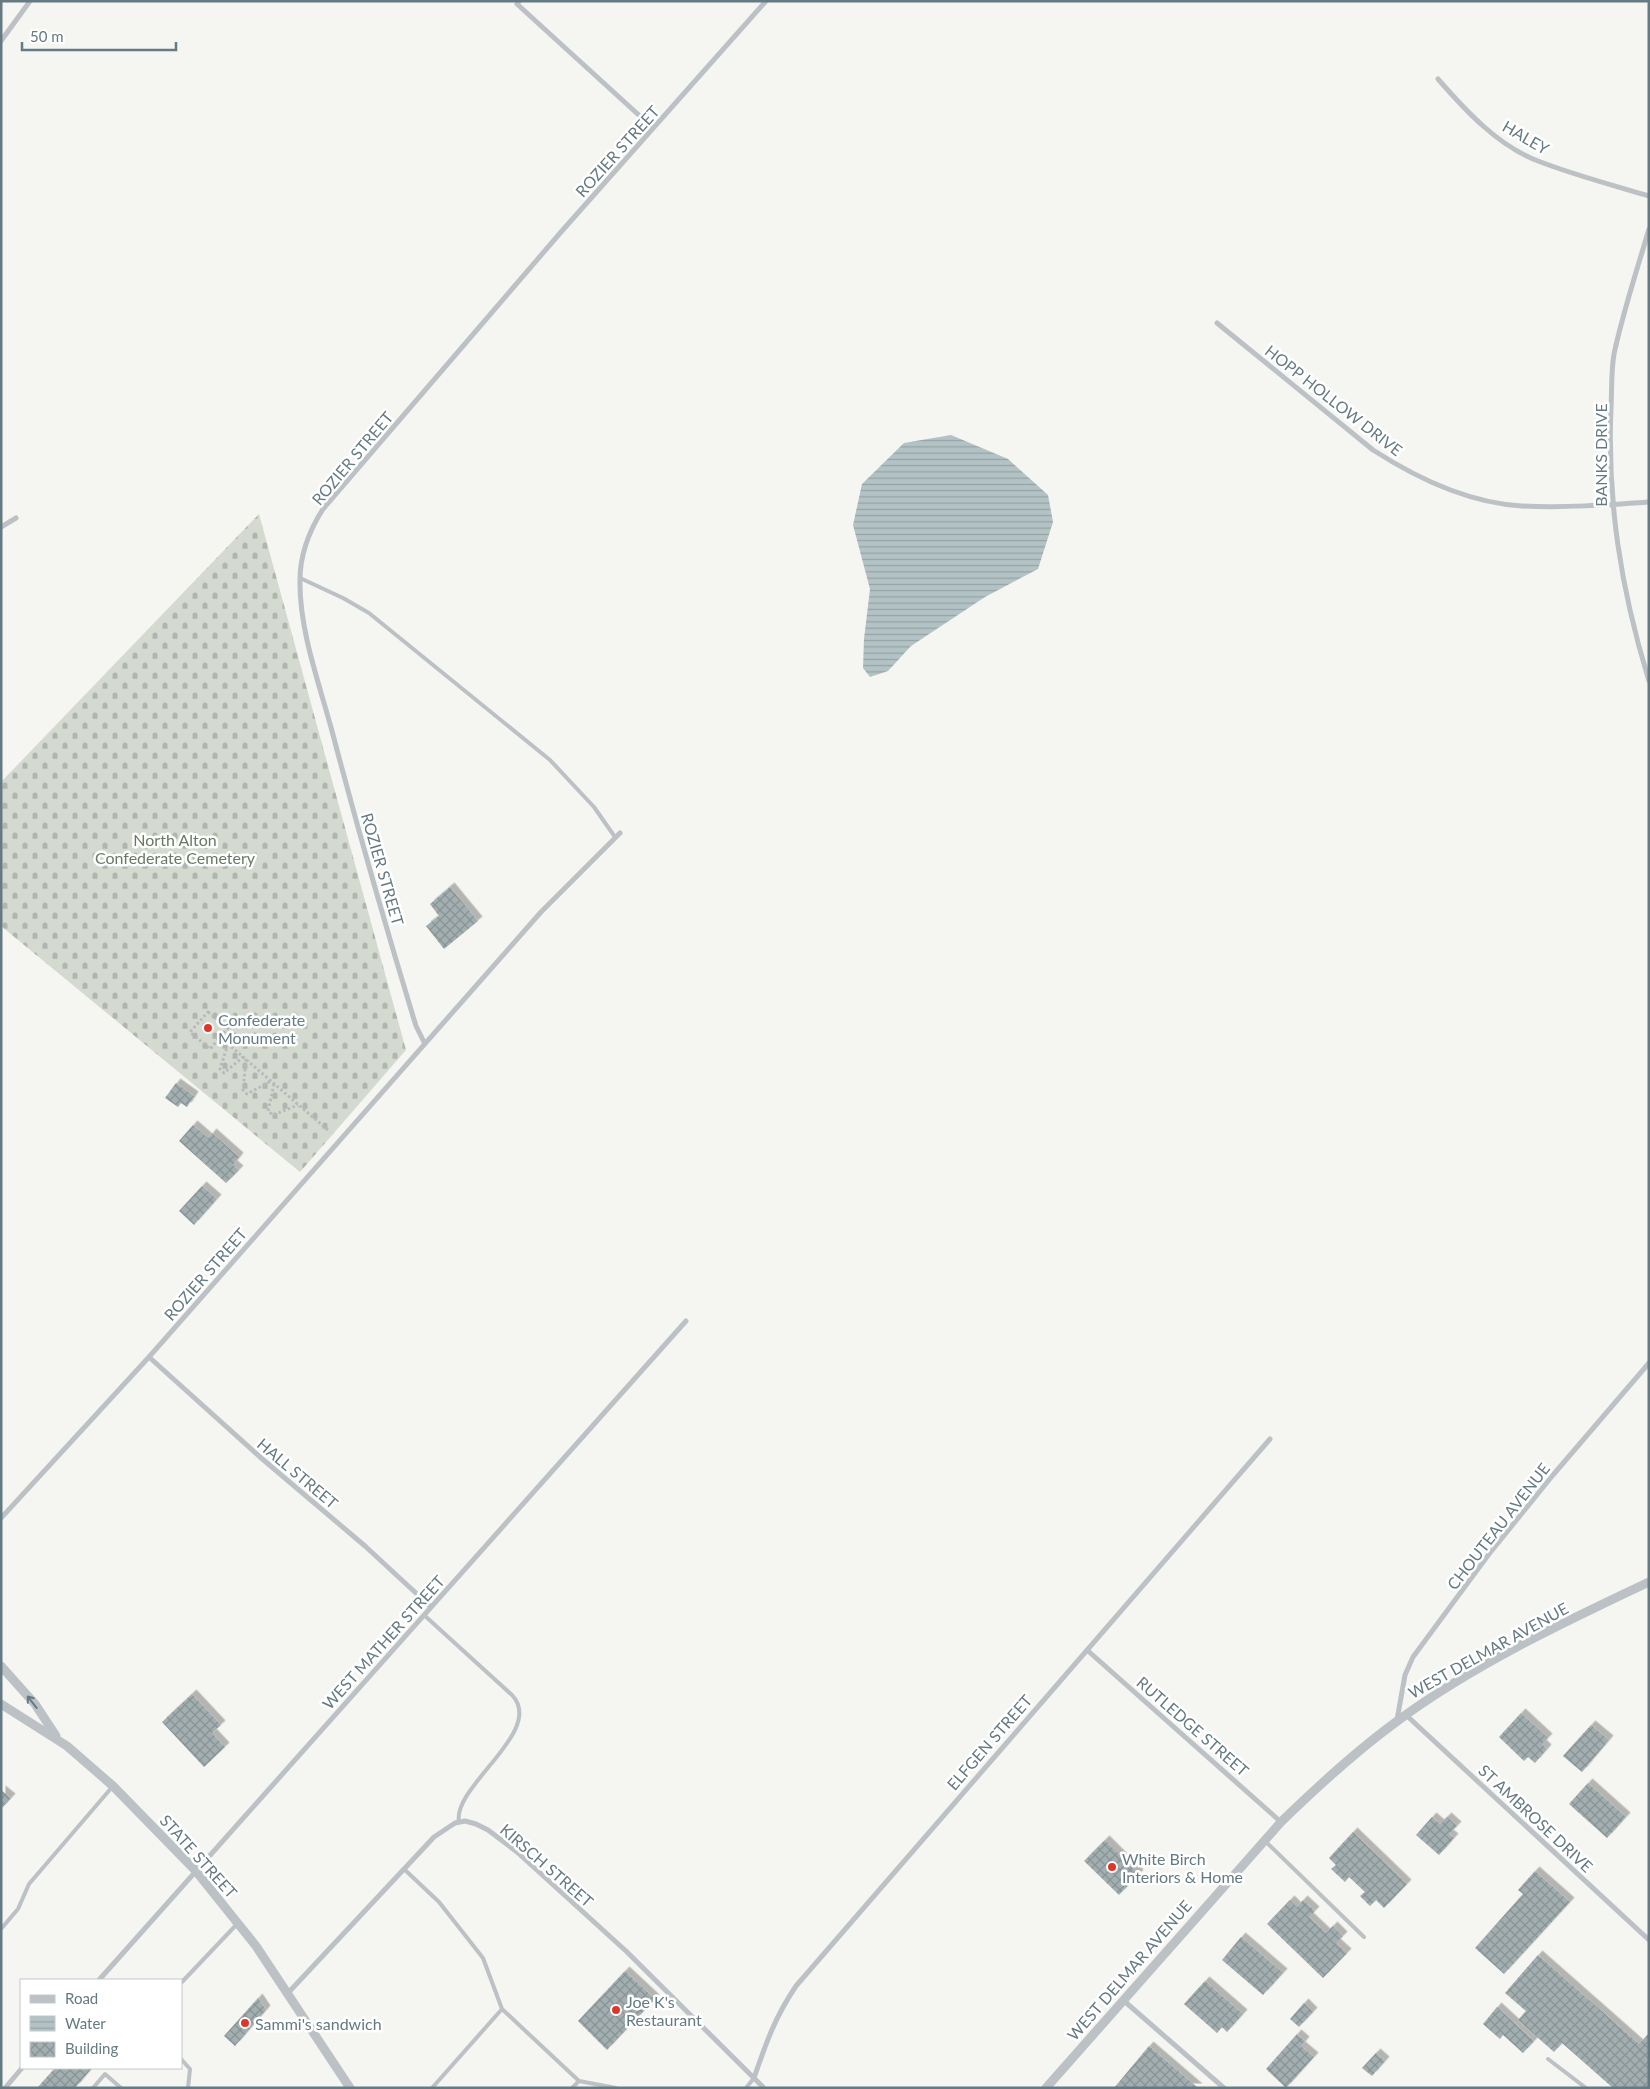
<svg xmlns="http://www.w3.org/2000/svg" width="1650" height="2089" font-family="Lato,sans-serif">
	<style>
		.cemetery { fill: url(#cemetery-stones) }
		.water { fill: url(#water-rules) }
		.building { fill: url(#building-cross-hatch); filter: url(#shadow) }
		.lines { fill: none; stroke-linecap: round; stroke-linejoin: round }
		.path { stroke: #b6babc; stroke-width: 3; stroke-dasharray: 2.5 2.5; stroke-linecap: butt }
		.service { stroke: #bbc1c4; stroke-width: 4 }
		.minor { stroke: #bbc1c4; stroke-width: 5 }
		.tertiary { stroke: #bbc1c4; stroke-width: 9 }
		.oneway { stroke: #657a82 }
		.poi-dot { fill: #dd362a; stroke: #fff; stroke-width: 2 }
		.labels { text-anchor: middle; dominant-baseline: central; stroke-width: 5; stroke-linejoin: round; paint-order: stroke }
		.street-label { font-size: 16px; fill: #657a82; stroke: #fff }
		.park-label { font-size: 16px; fill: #6b7964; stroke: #fff }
		.poi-label { font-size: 16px; fill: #657a82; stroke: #fff; text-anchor: start }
	</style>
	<defs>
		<pattern id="cemetery-stones" width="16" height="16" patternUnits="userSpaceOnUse" patternTransform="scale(1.25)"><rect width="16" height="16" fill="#d5dad1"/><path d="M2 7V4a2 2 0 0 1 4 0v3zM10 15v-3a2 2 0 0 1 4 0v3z" fill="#b0b6af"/></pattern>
		<pattern id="water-rules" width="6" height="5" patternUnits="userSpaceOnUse" patternTransform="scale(1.25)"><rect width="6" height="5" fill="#b3c3c5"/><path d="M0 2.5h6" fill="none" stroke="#95a3a5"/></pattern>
		<pattern id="building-cross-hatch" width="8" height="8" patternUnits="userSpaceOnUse" patternTransform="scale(1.25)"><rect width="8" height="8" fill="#a3aeb1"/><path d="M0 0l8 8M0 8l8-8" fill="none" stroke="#889395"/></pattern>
		<filter id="shadow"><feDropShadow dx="4.5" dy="-4.5" stdDeviation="0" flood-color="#0004"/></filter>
	</defs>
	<rect width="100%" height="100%" fill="#f5f5f1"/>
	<path class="cemetery" d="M259,514L406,1050L300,1172L1,926V782Z"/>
	<path class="water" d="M951,435L1008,459L1048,495L1053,522L1038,569L985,597L911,646L888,671L870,677L863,668L864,639L870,589L853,525L862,484L904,443Z"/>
	<path class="building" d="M450,887L478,921L444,949L426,926L439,916L430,904Z
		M176,1083L194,1096L187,1107L181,1103L178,1107L165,1098Z
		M193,1125L208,1138L212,1133L239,1157L233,1165L239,1170L226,1183L179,1141Z
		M202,1186L217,1199L194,1225L179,1211Z
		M192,1694L221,1725L212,1733L225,1747L204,1767L162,1722Z
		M1521,1713L1548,1738L1542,1744L1547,1749L1535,1763L1528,1757L1524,1761L1499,1737Z
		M1591,1725L1609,1740L1582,1772L1563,1756Z
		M1588,1783L1626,1817L1607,1838L1569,1804Z
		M1,1790L11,1798L1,1809Z
		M1432,1817L1440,1824L1447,1817L1457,1826L1449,1834L1454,1838L1439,1855L1416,1835Z
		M1353,1832L1407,1884L1384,1908L1376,1900L1370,1906L1360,1896L1365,1892L1349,1877L1345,1882L1331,1869L1336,1865L1329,1858Z
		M1105,1840L1139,1874L1119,1895L1084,1861Z
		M1535,1871L1570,1902L1504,1974L1475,1948L1523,1894L1518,1890Z
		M1290,1900L1297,1907L1303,1900L1315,1911L1309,1917L1326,1933L1333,1926L1343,1936L1336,1943L1347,1953L1323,1978L1267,1924Z
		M1241,1937L1283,1973L1263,1995L1222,1960Z
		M1538,1955L1639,2044L1649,2033V2088H1613L1562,2043L1554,2052L1518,2020L1526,2011L1505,1993Z
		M625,1971L655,1999L607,2050L578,2021Z
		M1205,1981L1243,2014L1227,2032L1222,2027L1217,2033L1184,2004Z
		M258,1998L266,2010L235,2046L224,2036Z
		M1304,2003L1313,2012L1299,2027L1290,2019Z
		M1497,2007L1534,2041L1523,2053L1503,2035L1500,2039L1483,2024Z
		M1297,2034L1305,2041L1301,2046L1314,2057L1286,2088L1266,2069Z
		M1149,2046L1198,2088H1114Z
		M1376,2053L1385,2061L1372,2076L1362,2068Z
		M55,2068H92L75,2088H37Z"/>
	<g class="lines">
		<path class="path" d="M208,1012L228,1028L210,1049L190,1032Z
			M220,1037L330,1132
			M228,1044L220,1069L224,1073L243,1057
			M246,1059L243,1090L247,1094L271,1081
			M274,1084L268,1111L273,1115L298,1105"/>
		<path class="service" d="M300,578L343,598L369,613L550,760L594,807L615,837
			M424,1615L512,1695C546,1731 452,1786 459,1822
			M1264,1840L1364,1937
			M404,1869L439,1902L483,1958L502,2009
			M1,1929L18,1909L29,1884L113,1786
			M181,1983L238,1923
			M181,2059L190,2069L188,2088
			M1548,2059L1586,2088
			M579,2081L616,2088
			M93,2088L105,2074L121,2088
			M432,2088L502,2009L579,2081L572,2088
			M746,2088L754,2078"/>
		<path class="minor" d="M519,1L517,4L653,128
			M1,41L30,1
			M1438,79C1465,110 1498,146 1538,161C1574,175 1612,185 1649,196
			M1649,229C1637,270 1623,312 1614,354C1611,371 1612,390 1611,407C1607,502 1621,590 1649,681
			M1217,323L1373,450C1418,479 1468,503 1522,506C1564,508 1607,505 1649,502
			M1,527L16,518
			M425,1044L416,1026C386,928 358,830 332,731C319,683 299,629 300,580C300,553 309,531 323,509L561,232L766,1
			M149,1357L260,1457L365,1546L431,1607
			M1,1518L149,1357L541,912L620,833
			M1087,1650L1281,1822
			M1406,1715L1649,1940
			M1397,1720L1405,1675L1413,1657L1489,1554L1553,1475L1649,1363
			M99,1980L686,1321
			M288,1993L434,1837L455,1823L465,1821L476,1824L488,1830L517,1852L626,1951L764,2088
			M1123,2000L1224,2088
			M754,2078C766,2043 775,2017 796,1986L1270,1439
			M5,2088L22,2068"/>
		<path class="tertiary" d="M1,1666L35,1704L56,1736
			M1,1704L67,1746L113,1786L195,1870L256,1946L350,2088
			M1046,2088L1281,1822C1318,1786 1355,1752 1396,1722C1471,1666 1564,1622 1649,1582"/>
	</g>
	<defs><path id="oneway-shaft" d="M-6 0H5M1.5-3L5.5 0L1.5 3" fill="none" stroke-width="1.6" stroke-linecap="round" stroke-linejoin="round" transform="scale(1.25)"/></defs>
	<use class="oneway" href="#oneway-shaft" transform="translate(32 1702) rotate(-128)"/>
	<g class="poi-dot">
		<circle cx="208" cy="1028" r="5"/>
		<circle cx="1112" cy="1867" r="5"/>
		<circle cx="616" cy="2010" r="5"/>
		<circle cx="245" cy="2023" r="5"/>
	</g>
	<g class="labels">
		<g class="street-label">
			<text transform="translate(1526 137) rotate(30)">HALEY</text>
			<text transform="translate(617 151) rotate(-48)">ROZIER STREET</text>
			<text transform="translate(1334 400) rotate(38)">HOPP HOLLOW DRIVE</text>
			<text transform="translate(1600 455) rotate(-90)">BANKS DRIVE</text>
			<text transform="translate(352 458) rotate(-50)">ROZIER STREET</text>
			<text transform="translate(383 869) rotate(74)">ROZIER STREET</text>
			<text transform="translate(205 1274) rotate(-49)">ROZIER STREET</text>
			<text transform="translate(298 1473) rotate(40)">HALL STREET</text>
			<text transform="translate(1498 1526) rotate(-52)">CHOUTEAU AVENUE</text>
			<text transform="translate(383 1642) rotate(-48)">WEST MATHER STREET</text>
			<text transform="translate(1488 1650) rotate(-29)">WEST DELMAR AVENUE</text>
			<text transform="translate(1193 1726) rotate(41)">RUTLEDGE STREET</text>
			<text transform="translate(989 1742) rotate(-49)">ELFGEN STREET</text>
			<text transform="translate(1536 1818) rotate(43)">ST AMBROSE DRIVE</text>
			<text transform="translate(199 1856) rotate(48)">STATE STREET</text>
			<text transform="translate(547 1865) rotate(41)">KIRSCH STREET</text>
			<text transform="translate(1129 1970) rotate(-49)">WEST DELMAR AVENUE</text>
		</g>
		<g class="park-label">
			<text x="175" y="839">North Alton<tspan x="175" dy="18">Confederate Cemetery</tspan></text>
		</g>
		<g class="poi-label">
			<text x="218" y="1019">Confederate<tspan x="218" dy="18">Monument</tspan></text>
			<text x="1122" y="1858">White Birch<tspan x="1122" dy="18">Interiors &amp; Home</tspan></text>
			<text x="626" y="2001">Joe K's<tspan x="626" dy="18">Restaurant</tspan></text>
			<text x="255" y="2023">Sammi's sandwich</text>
		</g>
	</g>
	<rect width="1650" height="2089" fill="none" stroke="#657a82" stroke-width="5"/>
	<rect x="20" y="1979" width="162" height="90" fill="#ffffff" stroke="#c1cacd"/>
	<rect x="30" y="1995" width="25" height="8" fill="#bbc1c4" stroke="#c1cacd"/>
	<text x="65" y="2004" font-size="15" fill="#657a82">Road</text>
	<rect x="30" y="2016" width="25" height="15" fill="url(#water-rules)" stroke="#c1cacd"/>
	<text x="65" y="2029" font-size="15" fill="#657a82">Water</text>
	<rect x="30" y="2042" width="25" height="15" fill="url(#building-cross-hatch)" stroke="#c1cacd"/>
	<text x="65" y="2054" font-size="15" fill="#657a82">Building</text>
	<path d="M22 42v8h154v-8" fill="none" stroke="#657a82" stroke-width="2.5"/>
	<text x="30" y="42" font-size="15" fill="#657a82" stroke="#ffffff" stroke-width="4" paint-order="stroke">50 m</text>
</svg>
